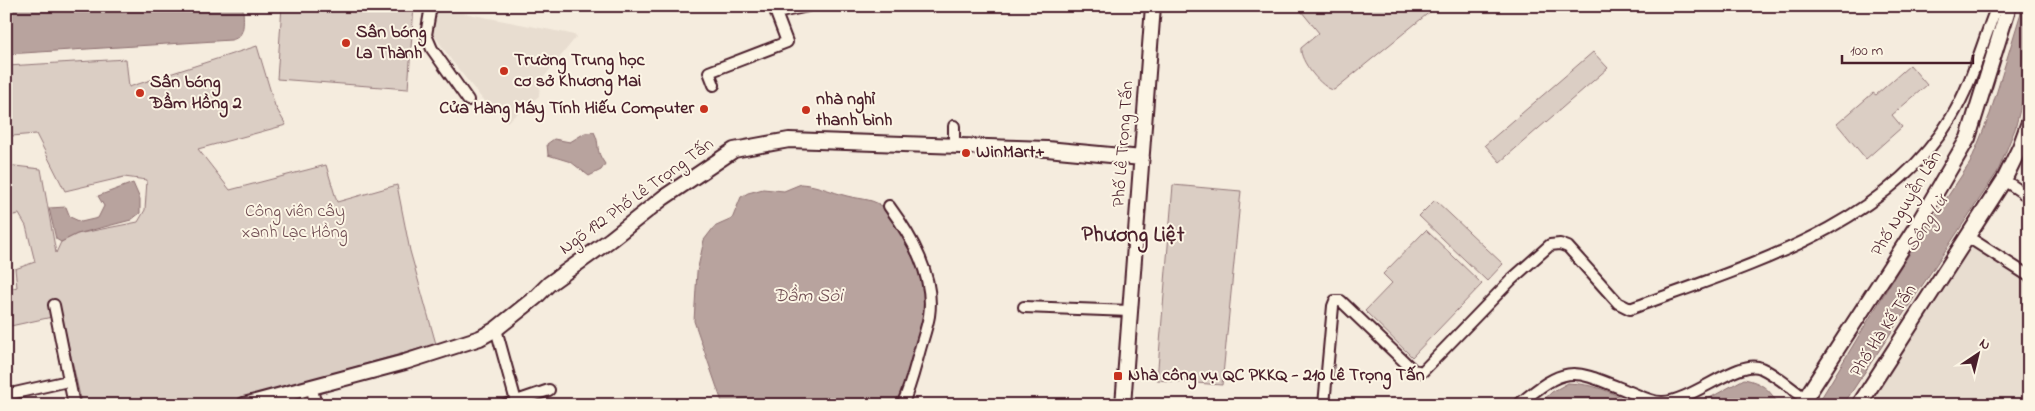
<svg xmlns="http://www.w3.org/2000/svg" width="2035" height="411" font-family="'Indie Flower',sans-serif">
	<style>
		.built { fill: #e8ddd0 }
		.green { fill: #dbcec4; stroke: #927678 }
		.water { fill: #b8a39e; stroke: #8c6e70 }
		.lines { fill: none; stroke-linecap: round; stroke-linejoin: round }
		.street-casing { stroke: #4a1f2b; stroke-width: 14 }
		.secondary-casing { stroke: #4a1f2b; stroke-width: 18 }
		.street { stroke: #fcf5e5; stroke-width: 10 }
		.secondary { stroke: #fcf5e5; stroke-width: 14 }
		.poi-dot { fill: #c8321e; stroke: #fcf5e5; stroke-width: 2 }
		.labels { text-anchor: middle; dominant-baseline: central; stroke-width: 4; stroke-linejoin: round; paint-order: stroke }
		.poi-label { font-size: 18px; font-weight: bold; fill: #4a1f2b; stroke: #fcf5e5; text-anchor: start }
		.street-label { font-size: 18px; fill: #4a1f2b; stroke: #fcf5e5 }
		.park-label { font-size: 18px; fill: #6e4b51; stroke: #fcf5e5 }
		.water-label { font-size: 19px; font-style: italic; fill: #704d53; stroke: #fcf5e5 }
		.district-label { font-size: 22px; font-weight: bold; fill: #4a1f2b; stroke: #fcf5e5 }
	</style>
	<rect width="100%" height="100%" fill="#f5ecde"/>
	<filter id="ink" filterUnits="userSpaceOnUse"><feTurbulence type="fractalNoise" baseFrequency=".02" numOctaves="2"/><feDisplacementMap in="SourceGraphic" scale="10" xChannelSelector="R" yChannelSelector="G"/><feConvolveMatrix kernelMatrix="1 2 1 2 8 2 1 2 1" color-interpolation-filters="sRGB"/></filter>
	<g filter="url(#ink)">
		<path class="built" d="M438,8L566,33L577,36L540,82L539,96L507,122L496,105L484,101L452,61L432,32Z
			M1967,243L2029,282V405H1866Z"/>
		<path class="green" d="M282,6H414L408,89L277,79Z
			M1297,6H1437L1334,90C1322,89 1299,60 1301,48L1319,33Z
			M257,46L275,106L286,125L198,149L230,190L326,165L337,202L397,185L410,251L436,344L220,405H82L59,303L48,304L52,317L6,327V290L17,287L15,269L35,262L26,226L19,214L8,216L6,165L41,169L56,253L61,242L77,234L138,222L145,210L147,180L124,177L65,191L36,134L12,136L7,66L126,59L129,87Z
			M1593,52L1608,68L1500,162L1485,145Z
			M1910,65L1927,85L1892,115L1902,127L1866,159L1837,124L1873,93L1876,95Z
			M1173,185L1241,191L1222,385L1157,380Z
			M1435,200L1503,264L1487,281L1419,216Z
			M1426,230L1482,284L1412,357L1365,311L1392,283L1383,274Z"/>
		<path class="water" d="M6,6H243C243,20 247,37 231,40L7,54Z
			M2023,6H2029V75L2015,129L1998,171L1843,405H1817L1898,271L1970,163L1990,114Z
			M594,132C601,145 594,149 605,164L601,170L589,176L571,162L548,155L547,144L554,139L570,142L585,133Z
			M133,183L140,199V213L131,220L77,234L61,242L56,239L49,208L66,207L70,217L81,222L98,218L104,206L98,196Z
			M801,184C818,185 831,192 847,196C863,200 874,198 887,210C898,227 909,245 917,264C937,309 913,362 897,405H723L694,321L697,272L704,240L714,227L732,219L741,197L748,193L763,189L784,191Z
			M1744,379C1761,382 1771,390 1778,405H1697Z
			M1568,383C1592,384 1613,391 1633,405H1538L1552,392Z"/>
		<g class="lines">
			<g class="street-casing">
				<path id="street" d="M431,6L426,35L432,49L468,100
					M714,85L709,72L787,42L776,13L808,6
					M954,146V126
					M2004,180L2029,197
					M889,206C911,236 935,276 929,316C927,328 922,341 919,353C914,371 910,388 902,405
					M1968,237L2029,276
					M54,305L74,405
					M1024,307L1130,311
					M496,329L517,405
					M311,386L316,405
					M6,395L68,381
					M505,405L549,390
					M1324,405L1333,306L1335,301H1341L1413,370L1422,372L1512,279L1550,245L1560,244L1568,247L1618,303L1630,309C1743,267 1885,228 1951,118C1972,84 1982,43 1997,6
					M1518,405C1568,363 1572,369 1630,392C1640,396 1652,403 1663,402C1690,402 1740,358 1761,368C1777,375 1791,389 1805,398"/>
			</g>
			<g class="secondary-casing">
				<path id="secondary" d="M244,405L405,362L480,338L496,329L536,297L549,284L610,240L663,198L734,150L789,140L1047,149L1142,158
					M1123,405L1153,6
					M1801,405L1916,227L1968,138L2009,6
					M1859,405L2004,180L2020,147L2029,122"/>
			</g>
			<use href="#street" class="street"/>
			<use href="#secondary" class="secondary"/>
		</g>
	</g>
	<g class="poi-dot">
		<circle cx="346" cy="43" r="5"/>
		<circle cx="504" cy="71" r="5"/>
		<circle cx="140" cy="93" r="5"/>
		<circle cx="704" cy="109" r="5"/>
		<circle cx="806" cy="110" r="5"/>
		<circle cx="966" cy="153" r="5"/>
		<rect x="1113" y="371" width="10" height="10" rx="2.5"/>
	</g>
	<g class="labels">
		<g class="poi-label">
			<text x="356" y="33">Sân bóng<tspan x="356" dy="21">La Thành</tspan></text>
			<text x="514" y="61">Trường Trung học<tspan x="514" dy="21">cơ sở Khương Mai</tspan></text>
			<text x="150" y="83">Sân bóng<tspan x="150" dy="21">Đầm Hồng 2</tspan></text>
			<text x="816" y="100">nhà nghỉ<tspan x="816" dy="21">thanh bình</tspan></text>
			<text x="694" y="109" text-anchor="end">Cửa Hàng Máy Tính Hiếu Computer</text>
			<text x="976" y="153">WinMart+</text>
			<text x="1128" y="376">Nhà công vụ QC PKKQ - 210 Lê Trọng Tấn</text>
		</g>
		<g class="street-label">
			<text transform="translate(1124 144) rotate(-86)">Phố Lê Trọng Tấn</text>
			<text transform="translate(637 197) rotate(-36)">Ngõ 192 Phố Lê Trọng Tấn</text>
			<text transform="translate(1907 204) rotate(-59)">Phố Nguyễn Lân</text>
			<text transform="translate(1884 331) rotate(-57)">Phố Hà Kế Tấn</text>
		</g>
		<g class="park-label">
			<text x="295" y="212">Công viên cây<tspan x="295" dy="21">xanh Lạc Hồng</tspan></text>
		</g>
		<g class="water-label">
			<text transform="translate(1927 224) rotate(-57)">Sông Lừ</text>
			<text x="808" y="296">Đầm Sòi</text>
		</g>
		<g class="district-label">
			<text x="1133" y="236">Phương Liệt</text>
		</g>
	</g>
	<rect width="2035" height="411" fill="none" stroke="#fcf5e5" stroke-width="25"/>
	<rect x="12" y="12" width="2010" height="386" fill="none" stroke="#4a1f2b" stroke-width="2" filter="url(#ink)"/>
	<g transform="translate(1978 354) rotate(35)" stroke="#fcf5e5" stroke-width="4" paint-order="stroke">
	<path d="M0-4L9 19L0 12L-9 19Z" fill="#4a1f2b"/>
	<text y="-8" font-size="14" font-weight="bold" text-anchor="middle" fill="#4a1f2b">N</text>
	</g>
	<path d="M1842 55v8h131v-8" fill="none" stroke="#4a1f2b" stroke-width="2.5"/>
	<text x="1850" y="55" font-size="15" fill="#4a1f2b" stroke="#fcf5e5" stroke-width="4" paint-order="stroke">100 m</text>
</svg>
